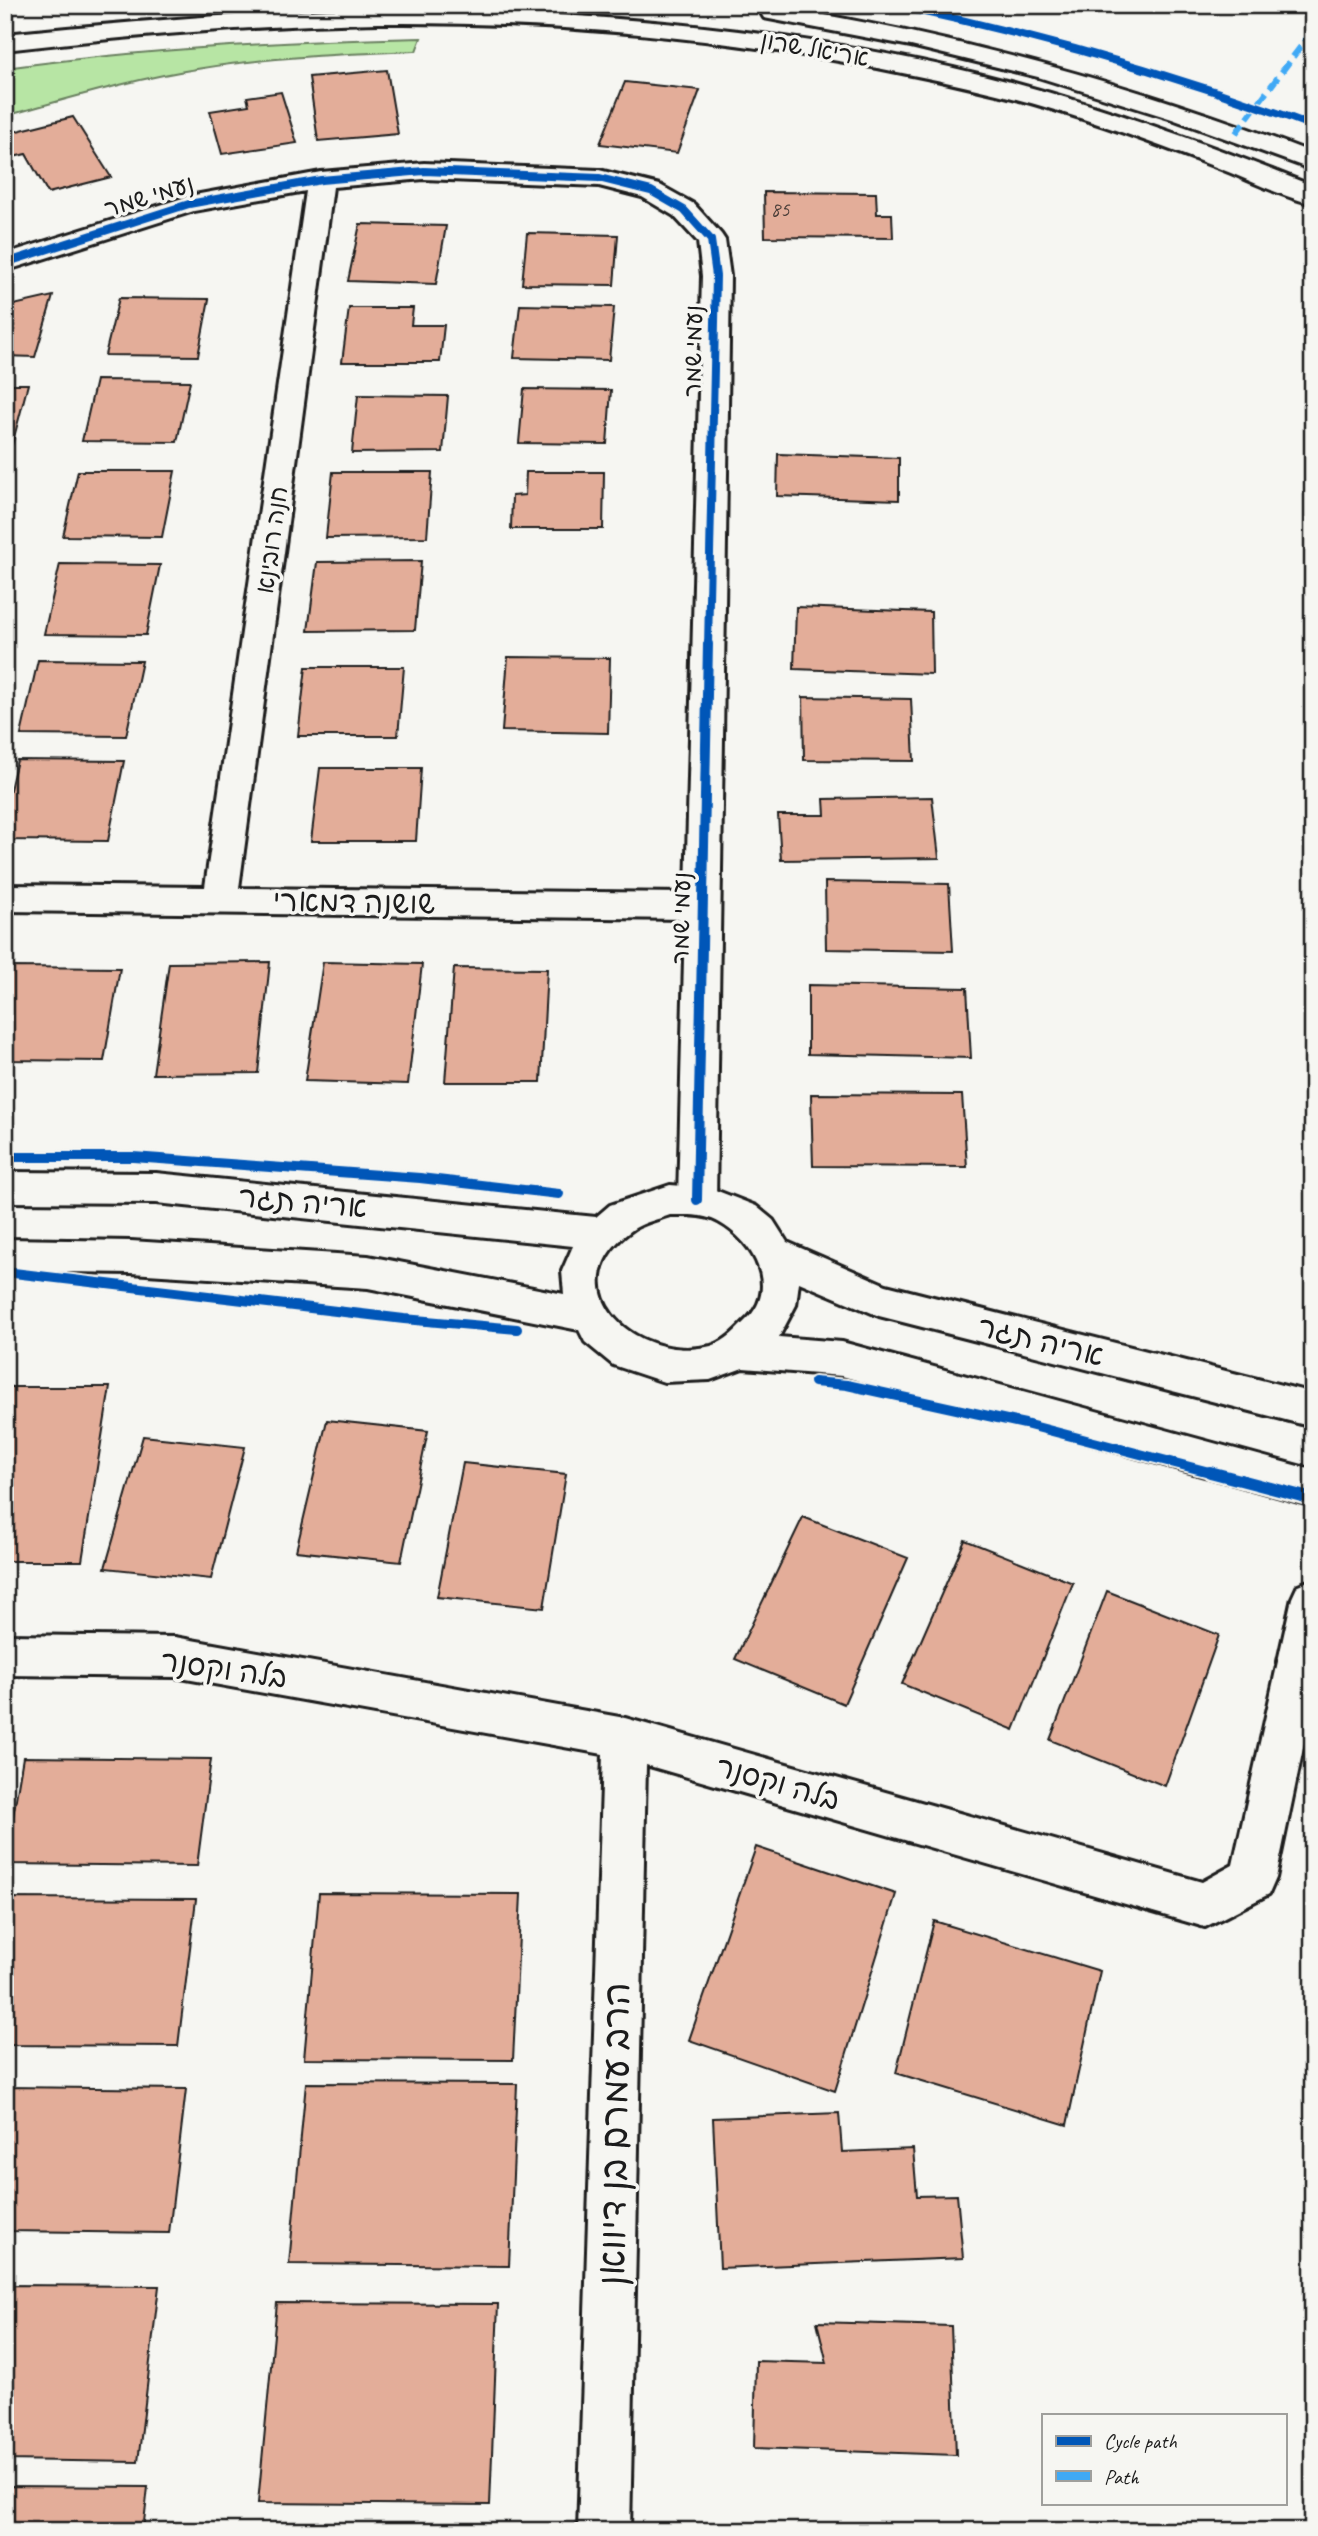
<svg xmlns="http://www.w3.org/2000/svg" width="1318" height="2536" font-family="Caveat,'Playpen Sans Hebrew',sans-serif">
	<style>
		.green { fill: #b7e5a4; stroke: #6a8060; stroke-width: 2 }
		.building { fill: #e3ad99; stroke: #1c1c1c; stroke-width: 2 }
		.lines { fill: none; stroke-linecap: round; stroke-linejoin: round }
		.minor-casing { stroke: #1c1c1c; stroke-width: 6 }
		.tertiary-casing { stroke: #1c1c1c; stroke-width: 6 }
		.secondary-casing { stroke: #1c1c1c; stroke-width: 6 }
		.minor { fill: #f6f6f2; fill-rule: evenodd }
		.tertiary { fill: #f6f6f2; fill-rule: evenodd }
		.secondary { fill: #f6f6f2; fill-rule: evenodd }
		.quiet { stroke: #3fa9f5; stroke-width: 6; stroke-dasharray: 13 6; stroke-linecap: butt }
		.cycleway-far2-casing { stroke: #f6f6f2; stroke-width: 11 }
		.cycleway-far1-casing { stroke: #f6f6f2; stroke-width: 14 }
		.cycleway-casing { stroke: #f6f6f2; stroke-width: 17 }
		.cycleway-far2 { stroke: #0057b8; stroke-width: 8 }
		.cycleway-far1 { stroke: #0057b8; stroke-width: 10 }
		.cycleway { stroke: #0057b8; stroke-width: 12 }
		.labels { text-anchor: middle; dominant-baseline: central; stroke-width: 7; stroke-linejoin: round; paint-order: stroke }
		.far-number-label { font-size: 21px; fill: #4e403b }
		.far-street-label { font-size: 24px; fill: #1c1c1c; stroke: #f6f6f2 }
		.street-label { font-size: 30px; fill: #1c1c1c; stroke: #f6f6f2 }
		.near-street-label { font-size: 37px; fill: #1c1c1c; stroke: #f6f6f2 }
	</style>
	<rect width="100%" height="100%" fill="#f6f6f2"/>
	<filter id="ink" filterUnits="userSpaceOnUse"><feTurbulence type="fractalNoise" baseFrequency=".0143" numOctaves="2"/><feDisplacementMap in="SourceGraphic" scale="14" xChannelSelector="R" yChannelSelector="G"/><feConvolveMatrix kernelMatrix="1 2 1 2 8 2 1 2 1" color-interpolation-filters="sRGB"/></filter>
	<g filter="url(#ink)">
		<path class="green" d="M421,38L416,51C345,54 273,57 203,68C136,78 70,98 5,116V68C143,49 282,41 421,38Z"/>
		<path class="building" d="M387,70L398,134L318,141L309,77Z
			M625,82L700,90L677,153L600,144Z
			M281,92L297,143L222,154L210,111L249,105L247,97Z
			M73,117L111,177L48,193L26,154L9,158L5,152V134Z
			M764,192L876,193L877,214H892L893,238L765,237Z
			M360,224L446,226L436,284L348,281Z
			M527,233L618,235L614,285L522,284Z
			M53,296L35,357L5,356V307Z
			M119,298L209,299L198,356L105,355Z
			M520,305L614,307L609,360L514,358Z
			M349,308H413L411,325H444L440,362H342Z
			M96,380L190,381L177,442L82,441Z
			M5,384H28L12,445H5Z
			M524,389L611,390L607,444L519,443Z
			M358,395L448,396L443,452L352,453Z
			M778,454L899,458V500L777,496Z
			M78,471H175L162,537L63,536Z
			M333,472H432L427,537L326,538Z
			M526,472H604L603,529H511L512,496L525,495Z
			M421,561L415,630L308,631L317,562Z
			M60,564L160,565L146,635L44,634Z
			M796,607L931,612L932,674L794,669Z
			M508,657L610,658L608,733L502,731Z
			M38,660L142,661L126,736L21,735Z
			M306,667H404L398,736H298Z
			M803,697L911,699L914,761L804,760Z
			M17,760L124,761L108,841L5,840V811Z
			M320,768H421L416,841H311Z
			M932,797L939,858L781,860L778,815H825L824,799Z
			M825,882L949,884L953,951L826,949Z
			M270,962L258,1073L153,1074L169,963Z
			M323,962L422,964L408,1084L305,1081Z
			M12,967L120,968L104,1061L5,1060V1000Z
			M454,968L547,969L541,1082H445Z
			M808,985L967,988L971,1058L808,1054Z
			M811,1094L962,1095L967,1167L813,1166Z
			M5,1387H110L82,1561H5Z
			M327,1420L428,1431L401,1562L296,1551Z
			M143,1436L245,1447L211,1579L105,1568Z
			M463,1463L566,1474L544,1608L437,1597Z
			M803,1517L908,1558L844,1704L735,1659Z
			M965,1540L1073,1583L1014,1730L902,1684Z
			M1107,1591L1219,1635L1165,1786L1050,1740Z
			M23,1757L211,1759L197,1866L5,1864Z
			M756,1847L896,1894L835,2091L689,2040Z
			M319,1893L521,1894L513,2060L304,2059Z
			M5,1898L196,1899L178,2046L5,2045Z
			M934,1921L1100,1971L1067,2125L896,2073Z
			M306,2083L517,2084L509,2266L289,2264Z
			M5,2087L186,2089L169,2233L5,2231Z
			M839,2113L842,2152L913,2149L917,2196L957,2195L963,2258L720,2268L713,2118Z
			M5,2285L159,2286L138,2462L5,2460Z
			M277,2303L498,2304L490,2505L258,2503Z
			M817,2322L951,2326L956,2455L754,2448L756,2361L827,2363Z
			M5,2486L148,2487L143,2531H5Z"/>
		<g class="lines">
			<g class="minor-casing">
				<path id="minor" d="M424,163L599,170L660,185L694,204L721,234L725,240L730,276L716,1200L710,1211L697,1215L684,1211L678,1200L685,919L5,911V885L205,887L306,191L194,211L5,271V254L189,196L321,172ZM424,179L599,186L642,197L674,216L698,242L702,276L686,893L239,888L333,187Z
					M1313,1579V1700L1276,1878L1269,1894L1205,1927L646,1765L630,2531H578L603,1754L175,1677L5,1675V1635L175,1637L625,1718L1202,1882L1233,1865L1292,1598L1298,1585Z"/>
			</g>
			<g class="tertiary-casing">
				<path id="tertiary" d="M5,1172L156,1173L596,1217L610,1205L670,1185L710,1188L756,1206L773,1220L787,1242L886,1285L1313,1393V1427L879,1316L799,1282L796,1305L779,1337L842,1342L1313,1470V1506L842,1376L743,1368L710,1380L664,1382L613,1365L585,1342L579,1330L368,1288L131,1273L5,1271V1239L131,1241L368,1256L564,1294L562,1271L573,1246L156,1203L5,1202ZM670,1215C684,1215 700,1214 712,1219C748,1234 781,1283 749,1317C738,1328 726,1342 711,1346C631,1365 552,1283 635,1228C645,1222 659,1219 670,1215Z"/>
			</g>
			<g class="secondary-casing">
				<path id="secondary" d="M773,6C958,36 1137,85 1313,153V170L1172,119L1038,77L911,46L764,18L761,13L764,8Z
					M381,8C594,12 806,28 1014,83C1116,110 1215,147 1313,186V204C1279,196 1246,178 1213,166C1142,139 1070,112 997,94C795,45 587,21 379,23C254,25 130,36 5,50V34C130,21 255,12 381,8Z"/>
			</g>
			<use href="#minor" class="minor"/>
			<use href="#tertiary" class="tertiary"/>
			<use href="#secondary" class="secondary"/>
			<path class="quiet" d="M1236,133L1313,30"/>
			<g class="cycleway-far2-casing">
				<path id="cycleway-far2" d="M893,5C1037,35 1176,75 1313,126
					M5,263L189,204L321,180L424,171L599,178L651,191L684,210L711,240L716,276L708,646"/>
			</g>
			<g class="cycleway-far1-casing">
				<path id="cycleway-far1" d="M5,1157H133L420,1178L559,1194
					M697,1200L708,644
					M5,1272L404,1319L517,1329
					M814,1382L847,1385L1025,1424L1217,1474"/>
			</g>
			<g class="cycleway-casing">
				<path id="cycleway" d="M1210,1472L1313,1499"/>
			</g>
			<use href="#cycleway-far2" class="cycleway-far2"/>
			<use href="#cycleway-far1" class="cycleway-far1"/>
			<use href="#cycleway" class="cycleway"/>
		</g>
	</g>
	<g class="labels">
		<g class="far-number-label">
			<text x="780" y="209">85</text>
		</g>
		<g class="far-street-label">
			<text transform="translate(815 49) rotate(10)">אריאל שרון</text>
			<text transform="translate(149 196) rotate(-17)">נעמי שמר</text>
			<text transform="translate(693 351) rotate(-89)">נעמי שמר</text>
			<text transform="translate(272 540) rotate(-82)">חנה רובינא</text>
			<text transform="translate(681 918) rotate(-89)">נעמי שמר</text>
		</g>
		<g class="street-label">
			<text transform="translate(354 902) rotate(1)">שושנה דמארי</text>
			<text transform="translate(303 1202) rotate(5)">אריה תגר</text>
			<text transform="translate(1041 1341) rotate(14)">אריה תגר</text>
			<text transform="translate(224 1669) rotate(8)">בלה וקסנר</text>
			<text transform="translate(778 1783) rotate(16)">בלה וקסנר</text>
		</g>
		<g class="near-street-label">
			<text transform="translate(614 2134) rotate(-89)">הרב עמרם בן דיוואן</text>
		</g>
	</g>
	<rect width="1318" height="2536" fill="none" stroke="#f6f6f2" stroke-width="28"/>
	<rect x="14" y="14" width="1290" height="2508" fill="none" stroke="#1c1c1c" stroke-width="2.5" filter="url(#ink)"/>
	<rect x="1042" y="2414" width="245" height="91" fill="#f6f6f2" stroke="#9f9f9c" stroke-width="2"/>
	<rect x="1056" y="2436" width="35" height="10" fill="#0057b8" stroke="#9f9f9c" stroke-width="2"/>
	<text x="1104" y="2448" font-size="21" fill="#1c1c1c">Cycle path</text>
	<rect x="1056" y="2471" width="35" height="10" fill="#3fa9f5" stroke="#9f9f9c" stroke-width="2"/>
	<text x="1104" y="2484" font-size="21" fill="#1c1c1c">Path</text>
</svg>
